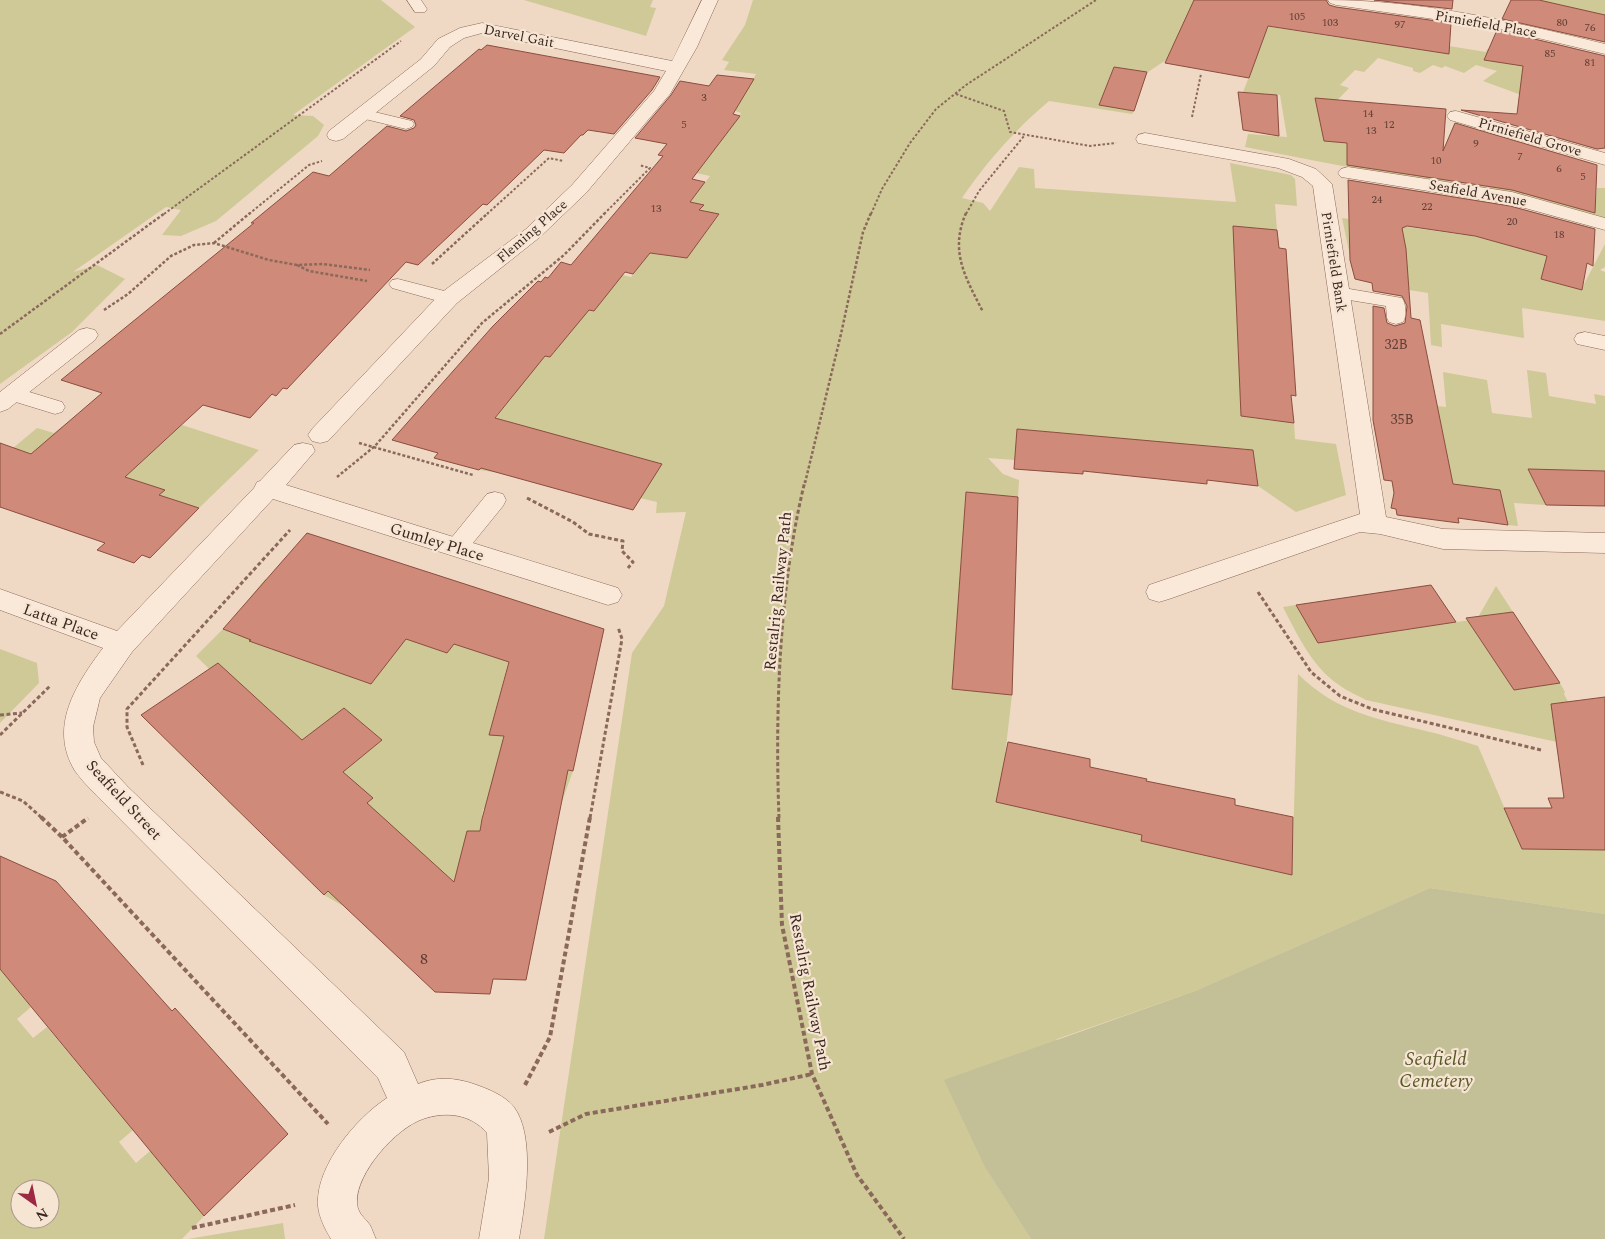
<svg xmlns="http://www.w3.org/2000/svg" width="1605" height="1239" font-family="Spectral,serif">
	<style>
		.green { fill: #cec997; fill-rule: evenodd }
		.cemetery { fill: #c3bf97 }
		.building { fill: #cf8a79; stroke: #8b4d3f }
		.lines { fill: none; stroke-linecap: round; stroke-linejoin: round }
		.service-casing { stroke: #8b695a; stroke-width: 1 }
		.minor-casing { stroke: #8b695a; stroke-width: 1 }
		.path-far3 { stroke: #8b695a; stroke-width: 2; stroke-dasharray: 2.5 2; stroke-linecap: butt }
		.path-far2 { stroke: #8b695a; stroke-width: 2.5; stroke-dasharray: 3 2; stroke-linecap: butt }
		.path-far1 { stroke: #8b695a; stroke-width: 3; stroke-dasharray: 4 2.5; stroke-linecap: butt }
		.path { stroke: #8b695a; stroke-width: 4; stroke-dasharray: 5 3; stroke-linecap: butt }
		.service { fill: #fae8d8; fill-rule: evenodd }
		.minor { fill: #fae8d8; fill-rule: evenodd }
		.labels { text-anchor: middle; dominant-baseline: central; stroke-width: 4.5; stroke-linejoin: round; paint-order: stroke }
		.far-number-label { font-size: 11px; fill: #5f3f35 }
		.far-street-label { font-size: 14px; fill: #3a261e; stroke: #f7e5d4 }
		.number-label { font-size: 14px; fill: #5f3f35 }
		.street-label { font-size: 16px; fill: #3a261e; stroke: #f7e5d4 }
		.near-number-label { font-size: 16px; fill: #5f3f35 }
		.near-park-label { font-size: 19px; font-style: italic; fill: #555724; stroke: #f7e5d4 }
	</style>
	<rect width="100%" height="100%" fill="#efd9c4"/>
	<path class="green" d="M0,0H381L415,27L293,115L313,116L324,125L318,136L216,221L181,236L162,235L181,210L166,207L73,272L97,265L125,279L72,332L0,384Z
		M524,0H653L650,7L656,8L646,36Z
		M753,0H1203L1242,22L1341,38L1343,29L1486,52L1487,49L1605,81L1593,137L1599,150L1546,135L1555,114L1554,107L1483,81L1497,71L1476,65L1464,73L1445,66L1442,68L1433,65L1420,73L1413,71V68L1378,58L1364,72L1355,70L1340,85L1349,88L1327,111L1330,124L1506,170L1596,198L1597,188H1605V218L1494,189L1337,165L1245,147L1248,134L1287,137L1280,95L1243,92L1255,62L1172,47L1166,60L1148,72L1114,67L1099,104L1134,111L1132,114L1049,101C1015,130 987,161 962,198L983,203L990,211L1019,167L1034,169L1035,188L1236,202L1230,163L1291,175L1295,179L1297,206L1275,204L1277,230L1233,226L1241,416L1294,423L1295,439L1336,444L1346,495L1296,512L1258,486L1253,450L1017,429L1015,460L988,458L1003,474L1019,480L1018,497L966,492L952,688L1012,695L1005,755L997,802L1142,835V841L1292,875L1298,674C1336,712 1377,719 1426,731C1444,735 1461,741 1478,746L1522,849L1605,850V914L1430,888L1195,991L1057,1039L986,1169L1031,1239H544L632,653L664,606L686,512L656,513L657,502L640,498L661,464L533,430L500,473L479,470L483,465L495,419L511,399L539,355L550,357L563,341L582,308L594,311L606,296V271L631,277L650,253L687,258L719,215L699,210L703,205L690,202L710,176L696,173L741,113L735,111L756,74L724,70L729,62L722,60L745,25Z
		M1539,0H1605V17Z
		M1342,218L1465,235L1466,234L1547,255L1541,279L1581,290L1605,244V267L1600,270L1605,272V321L1522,308L1524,338L1441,324L1442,347L1431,345L1428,293L1409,290L1399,279L1353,270Z
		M251,269L287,280L294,274L326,280L308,297L300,296L283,311L291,314L259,345L250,343L229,363L201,356L141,412L155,417L137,433L164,441L182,425L259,450L199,508L159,495L164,490L148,485L142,490L67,465L73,460L58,455L52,460L13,448L37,428L54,433L74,417L106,427L124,411L92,401L145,359L153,361L165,350L159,347L203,310L209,312L221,302L215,300Z
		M1527,370L1546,373L1549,396L1596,404L1594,394L1605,396V471L1528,469L1546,505L1514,503L1518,526L1508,525L1453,484L1440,420L1402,415L1400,402L1446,407L1443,372L1487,380L1492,413L1532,418Z
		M265,579L322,599L426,646L446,653L454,644L510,656L489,734L504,736L496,766L573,771L560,807L483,809L480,831H467L454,882L345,907L324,895L395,835L364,806L372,798L311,758L239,812L227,801L294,751L274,714L262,703L252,711L196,656L223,629L262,643L242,608ZM344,708L382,740L355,762L317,729Z
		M1496,586L1513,612L1488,615L1475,632L1514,690L1560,683L1565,692L1564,694L1593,750L1366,700C1357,695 1347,691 1339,685C1312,667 1297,634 1283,607L1296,605L1318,643L1477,619Z
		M0,649L37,663L39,683L0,723Z
		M0,969L31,1007L17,1019L33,1038L47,1027L133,1130L119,1142L136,1163L150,1151L204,1216L182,1239H0ZM20,1189H50V1219H20Z
		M283,1223L285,1239H188Z"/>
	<path class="cemetery" d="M1430,888L1605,914V1239H1031L986,1169L944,1080L1195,991Z"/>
	<path class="building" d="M1194,0H1326L1329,5L1336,7L1451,23L1449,54L1268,26L1249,78L1165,63Z
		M1374,0H1453L1452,9Z
		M1511,0H1539L1605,15V42L1502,19Z
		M1497,30L1605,56V148L1597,149L1461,110L1517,114L1523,66L1484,60Z
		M487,45L660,77L652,90L614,134L588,130L583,135H581L564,153L544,150L487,205L483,204L418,265L406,262L287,389L283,388L276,396L272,394L250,418L203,405L125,477L165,490L159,495L199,508L150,558L142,555L134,563L97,550L105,543L0,507V443L31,454L102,393L61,380L254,223H251L313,172L329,176L387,126L406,131L414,128L416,125L414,120L400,116L479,49L481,50Z
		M1114,67L1147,72L1134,111L1099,105Z
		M717,75L754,79L733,114L740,116L692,179L705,182L690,202L704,205L699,210L719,214L687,258L650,253L633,274L625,272L594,311L589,310L550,357L545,356L495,418L662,464L633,510L481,468L479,470L434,458L438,453L392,440L493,326L538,281L541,282L545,277L548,278L561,262L571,265L663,156L658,155L667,144L635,138L671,95L680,81L709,86Z
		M1238,92L1277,95L1279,136L1243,130Z
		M1315,98L1446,109L1443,151L1455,123L1597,165L1595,213L1512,190L1347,165V143L1324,141Z
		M1348,180L1510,206L1595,229L1593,266L1587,263L1582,290L1541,279L1547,256L1475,236L1407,226L1402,228L1406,249L1411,318L1420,320L1453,484L1500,490L1508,525L1458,518L1459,523L1397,515L1396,509L1391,508L1394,493L1392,481L1384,480L1373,420V306L1384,308L1387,323L1395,326L1405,323L1407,306L1402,296L1373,291L1372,283L1355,279L1350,260Z
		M1233,226L1277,230L1279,248L1286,249L1296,396L1291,395L1294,423L1241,416Z
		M1017,429L1253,450L1258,486L1207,480V484L1083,471V474L1014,469Z
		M1528,469L1605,471V506L1546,505Z
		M966,492L1018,497L1012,695L952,689Z
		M307,533L604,629L573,771L568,770L526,980L493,979L490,994L435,992L328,891L324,895L141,715L218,663L302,740L344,708L382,740L343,772L373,798L367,803L454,882L467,831H480L482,819L504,736L489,735L509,662L454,644L447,653L406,639L371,684L249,641L251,640L223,629Z
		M1431,585L1456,622L1318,643L1296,605Z
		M1513,612L1526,632L1560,683L1514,690L1466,618Z
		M1605,697V850L1522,849L1504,808H1552L1548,798H1564L1551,704Z
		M1008,742L1090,759V767L1147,779L1146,781L1235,799V805L1293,817L1292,875L1141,841L1142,835L996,802Z
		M0,856L56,881L172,1011L175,1008L288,1134L204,1216L0,969Z"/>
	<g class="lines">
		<g class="service-casing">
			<path id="service" d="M407,0H421L427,9L425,12H415Z
				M362,109L412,121L414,124L412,127L406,129L357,117L354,114L357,111Z
				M398,279L456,294L458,298L456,302L449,304L392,288L389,284L392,280Z
				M1338,287L1402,298C1406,304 1407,316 1403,322L1396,324L1389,322L1387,318L1386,306L1331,297L1329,293L1331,289Z
				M13,387L62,402L65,407L62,412L55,414L6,399L3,394L6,389Z
				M495,492L503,494L506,500L503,506L464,554L456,556L448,554L445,548L448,542L487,494Z"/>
		</g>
		<g class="minor-casing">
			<path id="minor" d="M702,0H718L697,47L670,94L586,193L540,237L457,303L328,441L320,443L312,441L308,435L312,429L441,293L526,229L572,185L654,91L666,71L482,33L464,38L450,47L434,66L343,139L336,141L329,139L327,135L329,131L421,59L438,39L460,28L482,23L672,61Z
				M1328,0C1422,0 1514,22 1605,44V54L1496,28L1336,5L1330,3Z
				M1456,111L1605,153V165L1450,120L1447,116L1450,112Z
				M1145,133L1289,159L1316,169L1332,184L1386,517L1443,529L1605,533V553L1443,549L1380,534L1360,532L1169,599L1159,602L1149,599L1146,592L1149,585L1360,514L1313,186L1302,177L1278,168L1138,143L1136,139L1138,135Z
				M1348,167L1512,192L1605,218V230L1510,204L1341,177L1338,173L1341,169Z
				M87,328L95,330L98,335L95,340L8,409L0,412V392L79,330Z
				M1585,332L1605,336V350L1577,344L1574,339L1577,334Z
				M303,443L312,445L315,451L286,485L618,588L622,595L618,602L608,605L273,499L132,652L100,698L93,727L94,742L101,758L128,787L404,1052L418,1084C437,1076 456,1078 474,1084C488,1089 504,1095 514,1107C536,1137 525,1204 519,1239H479L489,1178L487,1133C471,1114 446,1111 423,1119C396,1128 356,1173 357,1202C357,1213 364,1217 370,1225C372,1229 374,1235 376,1239H331C325,1229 319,1217 318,1206C315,1167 356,1118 387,1098L378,1078L106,805C96,794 84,784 75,771C48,727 76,684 103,648L0,610V589L117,631L254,488L257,482L260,481L294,445Z"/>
		</g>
		<path class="path-far3" d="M956,94L1004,111L1010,132L1090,146L1116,143
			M1192,117L1201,74
			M164,214L401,41
			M249,214L309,165L322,161
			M487,214L549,158L563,161
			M604,214L650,168L639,165
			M871,214L882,189L910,143L936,109L966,85L1096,0
			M966,214L979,191L1024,136"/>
		<path class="path-far2" d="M966,213C949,252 966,278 983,312
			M214,243L250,213
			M432,264L488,213
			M297,265L309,271L367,281
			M104,310L128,294L171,256L194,245L214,243L269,260L297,265L323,264L370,270
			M0,334L165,213
			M359,443L473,475
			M337,477L375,446L482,323L564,255L605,213
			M805,483L841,334L863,232L871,213"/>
		<path class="path-far1" d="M527,498L573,522L589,534L623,541L622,551L633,562L628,568
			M1258,592L1311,672L1340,696L1372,709L1541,750
			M0,715L22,713
			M0,735L50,686
			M143,765L127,727V709L290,530
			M0,792L23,801L42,818
			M590,818L622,639L618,627
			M779,818C775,711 779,586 805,481"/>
		<path class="path" d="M41,817L62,837L328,1124
			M778,817L782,925L812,1074L857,1175L904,1239
			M62,837L88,818
			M525,1085L550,1037L590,817
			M549,1132L586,1114L762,1085L812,1074
			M192,1228L295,1205"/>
		<use href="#service" class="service"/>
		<use href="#minor" class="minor"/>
	</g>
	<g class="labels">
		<g class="far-number-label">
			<text x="1297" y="16">105</text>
			<text x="1330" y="22">103</text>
			<text x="1562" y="22">80</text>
			<text x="1400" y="24">97</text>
			<text x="1590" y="27">76</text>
			<text x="1550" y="53">85</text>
			<text x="1590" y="62">81</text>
			<text x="704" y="97">3</text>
			<text x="1368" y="113">14</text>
			<text x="684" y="124">5</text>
			<text x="1389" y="124">12</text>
			<text x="1371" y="130">13</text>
			<text x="1476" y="143">9</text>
			<text x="1520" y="156">7</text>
			<text x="1436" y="160">10</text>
			<text x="1559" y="168">6</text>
			<text x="1583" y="176">5</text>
			<text x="1377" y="199">24</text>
			<text x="1427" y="206">22</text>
			<text x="656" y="208">13</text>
			<text x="1512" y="221">20</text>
			<text x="1559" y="234">18</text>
		</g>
		<g class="far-street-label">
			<text transform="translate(1486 24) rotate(10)">Pirniefield Place</text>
			<text transform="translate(519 36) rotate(11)">Darvel Gait</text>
			<text transform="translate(1530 137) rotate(16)">Pirniefield Grove</text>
			<text transform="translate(1478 193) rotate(10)">Seafield Avenue</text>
			<text transform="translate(532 231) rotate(-41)">Fleming Place</text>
			<text transform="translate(1334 262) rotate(81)">Pirniefield Bank</text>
		</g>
		<g class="number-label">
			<text x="1396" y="344">32B</text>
			<text x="1402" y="419">35B</text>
		</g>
		<g class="street-label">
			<text transform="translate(437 542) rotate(17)">Gumley Place</text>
			<text transform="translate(778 591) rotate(-84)">Restalrig Railway Path</text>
			<text transform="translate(61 622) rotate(20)">Latta Place</text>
			<text transform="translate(124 800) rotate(47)">Seafield Street</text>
			<text transform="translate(810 992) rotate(79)">Restalrig Railway Path</text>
		</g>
		<g class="near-number-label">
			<text x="424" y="959">8</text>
		</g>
		<g class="near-park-label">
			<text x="1436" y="1059">Seafield<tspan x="1436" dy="22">Cemetery</tspan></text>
		</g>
	</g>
	<g transform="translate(35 1204) rotate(147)"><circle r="24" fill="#f7e5d4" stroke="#ab998b"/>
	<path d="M0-4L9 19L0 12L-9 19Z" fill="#9c2841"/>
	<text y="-8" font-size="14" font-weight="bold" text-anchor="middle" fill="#3a261e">N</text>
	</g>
</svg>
